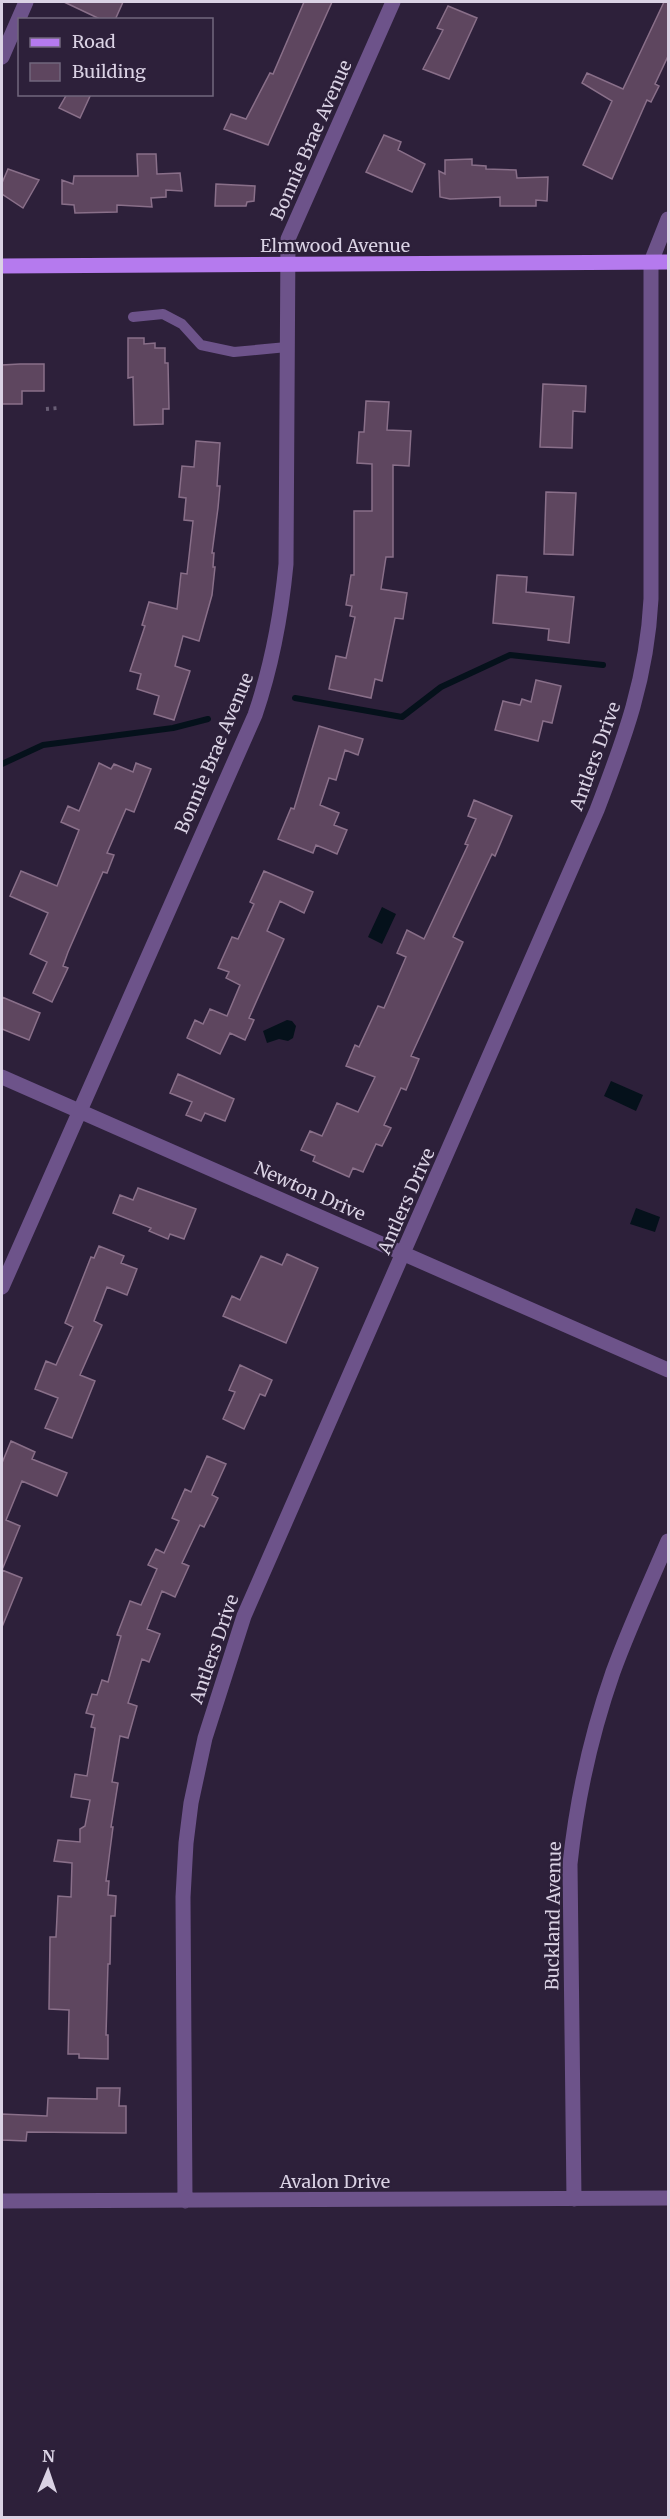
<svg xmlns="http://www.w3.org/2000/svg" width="670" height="2519" font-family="Merriweather,serif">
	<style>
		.water { fill: #05111b }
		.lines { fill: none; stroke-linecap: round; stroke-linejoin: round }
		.stream { stroke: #05111b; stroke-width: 6 }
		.building { fill: #5e465f; stroke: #896f89; stroke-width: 1.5 }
		.path { stroke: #695e75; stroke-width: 4; stroke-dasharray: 3 4.5; stroke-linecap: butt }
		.lane { stroke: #6d538a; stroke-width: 10 }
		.street { stroke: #6d538a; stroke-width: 15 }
		.primary { stroke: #b57aee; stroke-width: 15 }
		.labels { text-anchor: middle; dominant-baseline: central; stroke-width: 4.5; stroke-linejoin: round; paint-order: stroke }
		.street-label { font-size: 18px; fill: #dad2e4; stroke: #2d203a }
	</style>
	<rect width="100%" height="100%" fill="#2d203a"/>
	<path class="water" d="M382,907L396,914L382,944L368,937Z
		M287,1020L292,1021L296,1026L293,1038L288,1041L279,1039L267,1043L263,1031Z
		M611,1081L643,1095L636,1111L604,1096Z
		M636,1208L660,1217L655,1232L630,1224Z"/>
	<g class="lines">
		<path class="stream" d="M295,698L402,717L441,687L510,655L603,665
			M2,764L43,745L173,728L208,719"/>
	</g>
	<path class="building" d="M64,2H123L115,20H102Z
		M304,2H332L268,145L224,129L231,114L246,119L270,73L273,74Z
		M664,2H669V54L655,84L659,86L651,102L647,100L612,179L583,165L612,101L582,83L587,73L623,89Z
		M448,6L477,18L449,79L423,69L443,30L437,28Z
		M67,94H91L80,118L59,108Z
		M384,135L401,142L398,150L425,164L412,192L366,172Z
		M137,154H156L157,174L180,173L182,191L166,190V197L151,198L152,207L117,205V212L75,213L74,205L62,204V180L73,184L74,176H138Z
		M472,159V165L486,166V169L516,170L517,178L548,177L547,201L536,200V206H500V197L450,199L440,197L439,171L445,174V160Z
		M8,169L39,180L23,208L2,194V183Z
		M216,184L255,186L254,201L247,202L246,206H215Z
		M128,338H144V344L155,343V348H165V363H168L169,409H163V424L134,425L133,377L128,378Z
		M20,364H44V391H22V404H2V365Z
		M543,384L586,386L585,412L573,411L572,448L540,447Z
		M366,401L389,402L387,430L411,431L409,466L393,465V557H386L381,589L407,593L403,619L395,618L382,681L375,679L371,698L329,689L336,656L346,658L355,617L350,616L352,606L346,605L351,575H354V511H372V464L357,463L359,432H364Z
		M196,441L220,443L217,486H220L218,508L212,553H214L213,567H215L212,595L199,641L183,636L175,666L190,671L174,720L154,714L159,696L137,689L141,674L130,671L145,626L142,625L149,602L177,609L181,573L187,574L193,521L184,520L186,498L179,497L182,466L194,467Z
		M546,492L576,493L573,555L544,554Z
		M497,575L527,577L526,592L574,597L569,643L548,640L549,629L493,623Z
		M536,680L561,686L552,723L543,721L538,741L495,730L503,701L520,705L522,699L531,702Z
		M319,726L363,739L358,755L345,750L336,780L329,778L320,805L339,813L334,825L347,830L337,854L316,845L313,853L278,839L291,808L294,809Z
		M99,763L111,769L114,764L133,772L136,763L151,769L134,812L126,809L107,853L114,855L107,873L103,872L68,952L63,966L68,968L52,1002L33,993L47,962L30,954L48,913L10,896L21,871L57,886L79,830L61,822L68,806L79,811Z
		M474,800L512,816L495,856L492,854L453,937L463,942L411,1056L419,1059L406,1090L401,1088L384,1125L391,1128L382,1146L376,1144L363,1172L353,1168L349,1177L313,1161L315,1156L301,1150L310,1131L322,1136L337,1103L358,1112L375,1077L346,1066L355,1045L359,1047L378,1006L384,1008L406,957L397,953L407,930L424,939L468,845L465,844L476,819L468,816Z
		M264,871L313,892L304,913L280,901L267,931L284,939L249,1018L254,1020L245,1040L230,1033L220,1054L187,1038L195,1020L203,1024L210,1009L227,1016L240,985L226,978L229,972L218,968L232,937L238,939L254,904L250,902Z
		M2,997L40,1013L29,1040L2,1029Z
		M178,1074L234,1099L225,1121L205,1113L201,1121L186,1115L192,1102L170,1093Z
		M138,1188L196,1209L184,1239L170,1234L168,1239L149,1231L151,1228L113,1213L120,1195L133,1200Z
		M99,1246L124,1256L121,1263L137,1269L127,1295L107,1287L94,1321L102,1325L80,1375L95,1381L72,1438L45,1428L58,1398L35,1389L46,1361L56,1365L73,1327L65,1323L91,1257L94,1258Z
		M287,1254L318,1268L286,1343L223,1316L232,1296L240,1300L261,1256L282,1265Z
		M240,1365L272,1380L265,1396L260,1394L244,1429L223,1419L235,1392L229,1390Z
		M11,1441L35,1452L32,1459L67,1473L57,1496L22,1481L6,1520L20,1526L2,1570L22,1578L2,1627V1463Z
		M207,1456L226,1464L212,1495L218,1498L204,1527L200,1525L182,1563L189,1566L175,1597L162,1591L147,1629L160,1634L149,1662L142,1659L128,1703L137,1706L128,1738L120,1736L112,1782L118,1783L111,1827H113L106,1881H109L108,1895L116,1896L115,1916H111L110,1964H108L106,2035H108V2059L79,2058V2054H68L69,2010L49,2009L50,1937H56L58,1896L71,1897L72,1863L54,1861L58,1840L80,1842V1829L85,1826L90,1800L71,1797L75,1774L87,1776L95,1728L91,1727L94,1715L86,1713L92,1694L97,1695L102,1680L108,1682L121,1636L117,1635L130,1601L141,1605L157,1569L148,1565L156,1549L164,1553L179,1521L172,1518L185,1489L191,1492Z
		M97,2088H120L119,2106H126V2133L27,2132L26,2141L2,2140V2114L47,2116L48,2098L97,2099Z"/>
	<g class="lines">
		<path class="path" d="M46,409L58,408"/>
		<path class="lane" d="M133,317L163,314L182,324L201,345L234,352L287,347"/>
		<path class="street" d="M2,57L26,2
			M2,1077L668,1370
			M2,1287L255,715C272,665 281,617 286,564L288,239L393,2
			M574,2199L570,1864C577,1798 591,1735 613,1672C629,1628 649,1585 668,1541
			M2,2201L668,2198
			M185,2201L183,1897L186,1843L191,1803L205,1738L244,1616L597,810C625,737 647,678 651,599V262L668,219"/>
		<path class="primary" d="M2,266L668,262"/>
	</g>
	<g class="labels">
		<g class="street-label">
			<text transform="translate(311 140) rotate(-66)">Bonnie Brae Avenue</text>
			<text x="335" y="245">Elmwood Avenue</text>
			<text transform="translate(214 753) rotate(-67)">Bonnie Brae Avenue</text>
			<text transform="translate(595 756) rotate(-70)">Antlers Drive</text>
			<text transform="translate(310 1191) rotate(24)">Newton Drive</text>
			<text transform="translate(406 1201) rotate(-66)">Antlers Drive</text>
			<text transform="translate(214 1649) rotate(-71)">Antlers Drive</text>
			<text transform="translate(553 1916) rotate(-89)">Buckland Avenue</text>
			<text x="335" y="2181">Avalon Drive</text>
		</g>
	</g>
	<rect width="670" height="2519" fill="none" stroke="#dad2e4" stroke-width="6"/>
	<rect x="18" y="18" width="195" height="78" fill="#2d203a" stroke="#72677e" stroke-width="1.5"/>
	<rect x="30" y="38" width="30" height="9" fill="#b57aee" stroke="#72677e" stroke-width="1.5"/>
	<text x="72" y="48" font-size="18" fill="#dad2e4">Road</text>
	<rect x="30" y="63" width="30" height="18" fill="#5e465f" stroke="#72677e" stroke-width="1.5"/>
	<text x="72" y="78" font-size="18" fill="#dad2e4">Building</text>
	<g transform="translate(48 2471) rotate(2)" stroke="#2d203a" stroke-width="4.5" paint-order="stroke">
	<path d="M0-4.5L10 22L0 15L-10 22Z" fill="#dad2e4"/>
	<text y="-9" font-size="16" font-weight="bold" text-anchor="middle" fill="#dad2e4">N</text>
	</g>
</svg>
